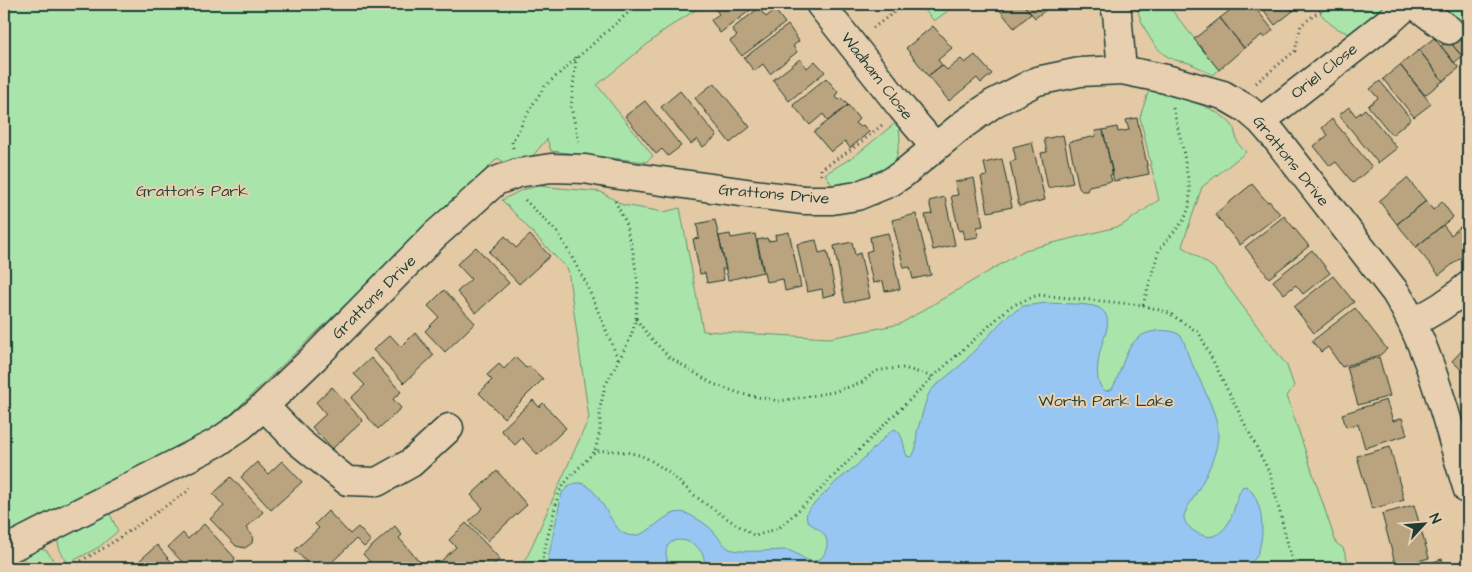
<svg xmlns="http://www.w3.org/2000/svg" width="1472" height="572" font-family="'Architects Daughter',sans-serif">
	<style>
		.green { fill: #a9e5ab; stroke: #649170 }
		.water { fill: #97c6f2; stroke: #678fa6 }
		.building { fill: #baa47f; stroke: #1f3d34 }
		.lines { fill: none; stroke-linecap: round; stroke-linejoin: round }
		.minor-casing { stroke: #1f3d34; stroke-width: 31 }
		.path { stroke: #1f3d34; stroke-width: 3; stroke-dasharray: 1 4; stroke-linecap: butt }
		.minor { stroke: #e7cfaf; stroke-width: 28 }
		.labels { text-anchor: middle; dominant-baseline: central; stroke-width: 4; stroke-linejoin: round; paint-order: stroke }
		.street-label { font-size: 16px; fill: #1f3d34; stroke: #e7cfaf }
		.park-label { font-size: 16px; fill: #26453a; stroke: #e7cfaf }
	</style>
	<rect width="100%" height="100%" fill="#e4c9a5"/>
	<filter id="ink" filterUnits="userSpaceOnUse"><feTurbulence type="fractalNoise" baseFrequency=".02" numOctaves="2"/><feDisplacementMap in="SourceGraphic" scale="10" xChannelSelector="R" yChannelSelector="G"/><feConvolveMatrix kernelMatrix="1 2 1 2 8 2 1 2 1" color-interpolation-filters="sRGB"/></filter>
	<g filter="url(#ink)">
		<path class="green" d="M4,4H705L666,29L597,85L653,156L646,162L551,151L547,139L518,173L498,158L219,426L192,442L4,538Z
			M920,4H957L934,21Z
			M1136,4H1167L1219,70L1213,75C1205,71 1197,66 1189,63C1183,61 1175,61 1170,58C1153,50 1140,22 1136,4Z
			M1332,4H1358L1363,9L1381,4L1387,12L1352,34C1336,30 1331,25 1320,13Z
			M1438,4H1468V30L1465,27Z
			M1149,90C1176,98 1213,103 1232,125C1235,129 1235,135 1237,140C1238,145 1243,149 1246,152L1202,187L1182,246L1214,268L1287,366L1294,386L1287,396L1336,543L1343,548L1350,568H522L589,418L568,270L502,200L522,190L538,186L601,192L623,205L664,212L680,208L703,331L830,338L900,324L1025,250L1121,226L1159,200L1140,117Z
			M894,124L899,127L900,140L896,159L886,169L850,186L834,188L825,174L856,155Z
			M108,510L118,531L99,547L69,563C61,556 58,546 57,536Z
			M38,548L47,551L59,568H27L22,555Z"/>
		<path class="water" d="M1047,303C1060,304 1086,303 1097,307C1116,315 1104,336 1101,348C1098,359 1093,386 1106,391L1112,389C1122,373 1123,350 1138,338C1147,330 1171,327 1181,336C1185,341 1186,351 1189,357C1197,376 1218,413 1218,432C1219,456 1200,488 1187,508C1187,509 1184,515 1184,516C1183,527 1203,539 1213,536C1217,535 1221,532 1223,530C1233,520 1235,503 1240,491L1242,487L1246,486C1264,499 1266,539 1256,557C1253,562 1248,565 1244,568H704C710,541 666,529 666,553C666,558 669,564 670,568H546L562,493C591,458 607,524 623,533C647,547 665,503 688,514C696,518 707,524 713,531C718,536 722,544 728,548C738,554 772,550 785,550C797,550 808,567 820,559C824,556 826,551 827,546C829,525 799,528 808,510L837,481L856,466L891,431L895,429C904,434 903,447 907,456L910,457L913,455L916,448L917,432L926,401L929,393L934,387L962,364L1006,317L1023,306Z"/>
		<path class="building" d="M716,4H756L757,5L720,33L711,20L719,14L713,6Z
			M995,4H1023L1031,14L1014,28Z
			M1023,4H1049L1051,6L1035,18Z
			M1223,4H1252L1273,30L1264,38L1262,35L1244,48L1220,18L1229,11Z
			M1259,4H1287L1293,11L1275,25Z
			M1287,4H1303L1293,11Z
			M759,8L766,17L775,10L785,23L742,56L730,41L737,36L732,29Z
			M1220,18L1244,48L1219,70L1194,39Z
			M788,25L799,41L793,46L797,52L770,74L763,64L754,71L744,58Z
			M933,26L952,48L938,60L942,65L928,76L906,48Z
			M1464,27L1468,33V48L1456,34Z
			M1456,34L1468,48V51L1462,56L1448,40Z
			M1434,38L1459,68L1443,81L1419,50Z
			M1448,40L1462,56L1454,63L1441,46Z
			M1419,50L1443,81L1425,95L1400,65Z
			M975,55L992,74L981,83L977,78L949,101L928,76L942,65L947,70L961,59L965,63Z
			M800,59L807,68L815,61L825,72L789,101L773,80Z
			M1400,65L1431,104L1414,117L1383,79Z
			M826,78L838,92L835,96L839,100L841,98L848,105L828,121L823,114L810,125L793,105Z
			M1380,81L1411,119L1392,135L1368,106L1378,98L1370,89Z
			M714,83L750,127L730,143L695,98Z
			M680,91L717,136L703,147L697,139L691,144L661,107Z
			M645,101L681,146L668,156L662,149L656,154L625,116Z
			M848,105L859,119L855,123L860,127L863,125L869,132L850,148L845,141L831,152L814,132Z
			M1349,107L1356,116L1365,109L1397,148L1378,163L1339,115Z
			M1137,118L1149,174L1114,181L1103,130L1117,127L1118,132L1129,130L1126,120Z
			M1332,119L1372,167L1353,183L1336,162L1330,166L1314,146L1328,135L1322,128Z
			M1103,130L1113,174L1110,175L1112,181L1089,186L1087,191H1082L1079,188L1069,142L1096,136L1095,131Z
			M1063,135L1073,183L1048,188L1041,153L1047,152L1044,139Z
			M1032,142L1045,200L1019,206L1010,162L1016,160L1013,147Z
			M1002,159L1012,207L988,212L981,177L987,176L984,163Z
			M974,178L983,226L977,227L978,237L965,239L963,230L959,231L951,196L958,195L955,182Z
			M1407,178L1426,201L1397,224L1379,201Z
			M1252,184L1267,202L1269,201L1280,214L1240,245L1215,214Z
			M945,197L955,245L933,250L925,215L932,214L929,201Z
			M1426,201L1433,210L1442,202L1453,217L1416,247L1397,224Z
			M916,214L931,275L913,279L910,267L904,268L892,220Z
			M1284,216L1309,246L1269,278L1245,247Z
			M715,220L726,269H722L724,280L707,283L705,273L700,274L693,239L699,238L697,224Z
			M1443,225L1451,235L1460,227L1468,237L1463,241L1468,247V252L1439,275L1416,247Z
			M789,232L801,287L785,291L783,279L766,282L757,240L767,238L768,241L776,240L775,235Z
			M888,233L900,289L885,291L883,281L873,283L866,252L872,250L870,237Z
			M730,234L731,238L755,234L763,272L728,280L719,236Z
			M530,235L550,256L519,284L489,252L505,236L516,248Z
			M816,240L819,253L827,251L836,294L823,297L822,289L807,292L797,244Z
			M852,242L855,255L860,253L870,298L845,303L834,246Z
			M476,247L509,283L476,313L457,292L471,279L457,264Z
			M1312,250L1330,273L1303,294L1296,285L1284,294L1273,281Z
			M1333,276L1354,302L1314,333L1294,307Z
			M444,290L475,323L445,352L425,331L439,317L428,306Z
			M1355,308L1387,349L1380,355L1342,367L1328,347L1321,352L1312,341Z
			M415,333L434,355L404,383L373,350L390,335L401,347Z
			M1468,344V376L1452,361Z
			M515,357L526,368L529,366L543,379L504,418L479,393L492,380L487,375L499,364L504,369Z
			M1379,357L1390,396L1358,405L1347,367Z
			M371,358L401,392L393,399L401,408L378,429L351,398L365,385L354,374Z
			M332,387L363,421L332,449L312,427L326,414L316,402Z
			M533,400L539,407L543,403L566,428L538,455L522,438L515,445L501,430Z
			M1386,400L1393,421L1402,418L1407,435L1365,448L1358,424L1346,427L1342,414Z
			M1390,447L1404,500L1372,509L1357,456Z
			M282,461L302,482L271,510L241,477L257,462L268,474Z
			M497,471L527,505L487,541L469,521L483,508L471,495Z
			M231,477L263,512L246,528L253,536L252,543L245,548L236,546L210,519L224,506L213,494Z
			M1414,505L1429,558L1396,567L1382,514Z
			M328,511L350,534L358,527L371,541L364,547L356,539L328,566L321,560L312,568L295,550L319,528L315,524Z
			M466,523L500,559L490,568H442L438,564L456,547L449,540Z
			M204,524L235,558L233,563L227,568H222L219,565L215,568H188L168,547L183,533L188,539Z
			M395,526L402,535L399,538L424,567L422,568H368L372,564L363,554Z
			M157,545L167,557L177,568H146L139,561Z
			M1442,559L1445,568H1413L1430,563Z"/>
		<g class="lines">
			<g class="minor-casing">
				<path id="minor" d="M820,4L902,108L935,147
					M1114,4L1117,13L1122,70
					M1414,4L1449,30
					M1261,121L1388,22L1408,4
					M1412,322C1434,313 1451,301 1468,286
					M264,406L299,442L347,481L377,482L411,463L449,428
					M4,551L218,442L241,426L264,406L315,357L435,235L496,181L518,173L551,168L585,169L612,174L754,194L804,200H832L857,196L891,182L904,173L964,124L994,103L1037,81L1080,72L1122,70L1166,79L1223,95L1247,109L1261,121L1275,137L1396,293C1432,351 1447,425 1468,490"/>
			</g>
			<path class="path" d="M873,28L905,4
				M576,57L571,107L579,142
				M1256,83L1295,51L1301,25L1329,4
				M513,148L512,142L533,104L545,86L638,4
				M821,175V169L855,147L882,125
				M525,200L559,234L587,285L619,361
				M615,201L624,219L633,251L638,285L636,319L630,339L605,386L600,408V431L595,451C610,450 630,451 644,457C663,466 678,481 694,495C713,510 734,523 755,536L779,528L816,494L878,431L933,377L1011,306L1038,295L1143,305L1169,313L1199,333L1270,474L1294,568
				M1143,305L1159,250L1184,220L1189,208L1190,191L1183,149L1173,108
				M636,319L648,335L669,357L713,384L742,394L779,401L805,397L833,392L849,387L862,382L876,371L889,369L904,368L933,377
				M68,568L104,548L188,491L190,488
				M540,568L559,492L568,479L595,451"/>
			<use href="#minor" class="minor"/>
		</g>
	</g>
	<g class="labels">
		<g class="street-label">
			<text transform="translate(1324 71) rotate(-38)">Oriel Close</text>
			<text transform="translate(877 76) rotate(52)">Wadham Close</text>
			<text transform="translate(1291 161) rotate(51)">Grattons Drive</text>
			<text transform="translate(774 194) rotate(5)">Grattons Drive</text>
			<text transform="translate(374 297) rotate(-45)">Grattons Drive</text>
		</g>
		<g class="park-label">
			<text x="192" y="191">Gratton's Park</text>
			<text x="1106" y="401">Worth Park Lake</text>
		</g>
	</g>
	<rect width="1472" height="572" fill="none" stroke="#e7cfaf" stroke-width="20"/>
	<rect x="10" y="10" width="1452" height="552" fill="none" stroke="#1f3d34" stroke-width="2" filter="url(#ink)"/>
	<g transform="translate(1424 524) rotate(64)" stroke="#e7cfaf" stroke-width="4" paint-order="stroke">
	<path d="M0-4L9 19L0 12L-9 19Z" fill="#1f3d34"/>
	<text y="-8" font-size="14" font-weight="bold" text-anchor="middle" fill="#1f3d34">N</text>
	</g>
</svg>
